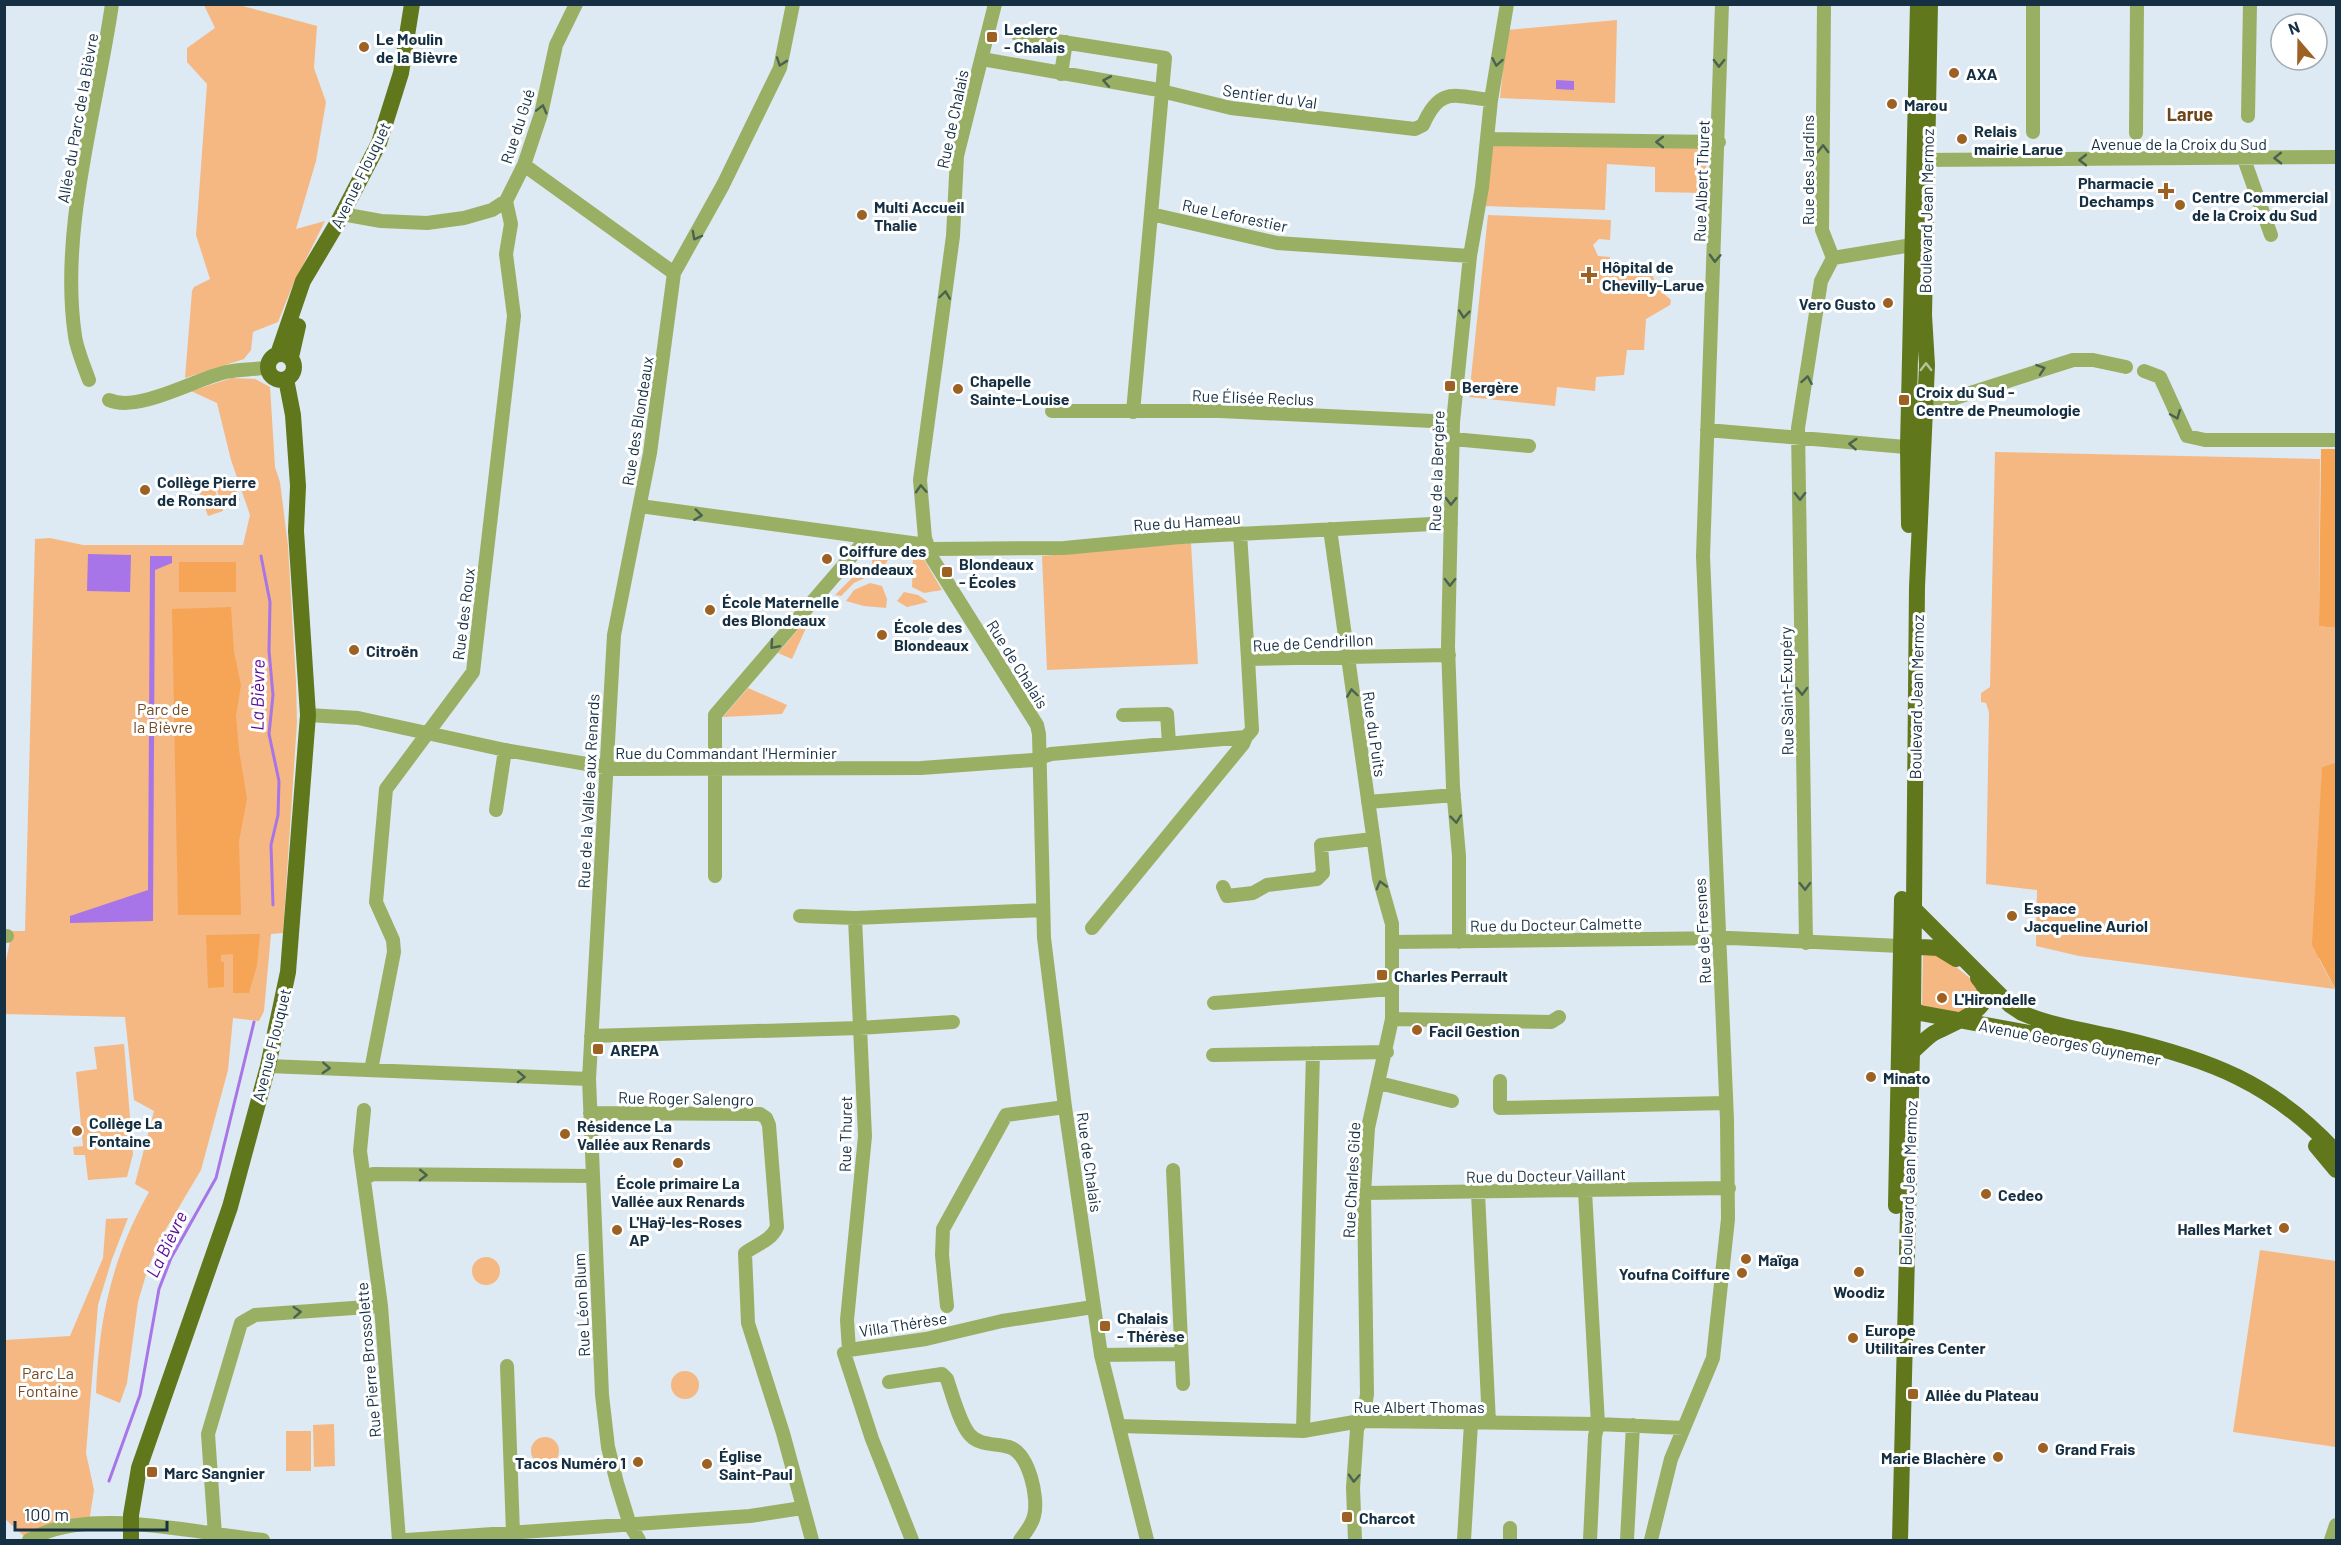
<svg xmlns="http://www.w3.org/2000/svg" width="2341" height="1545" font-family="Barlow,sans-serif">
	<style>
		.green { fill: #f5b882 }
		.forest { fill: #f6a455 }
		.water { fill: #a775e7 }
		.lines { fill: none; stroke-linecap: round; stroke-linejoin: round }
		.stream { stroke: #a775e7; stroke-width: 3 }
		.minor { stroke: #99af64; stroke-width: 14 }
		.major { stroke: #61771c; stroke-width: 16 }
		.oneway { stroke: #4a6250 }
		.oneway2 { stroke: #b8c299 }
		.poi-dot { fill: #9d6123; stroke: #fff; stroke-width: 2 }
		.labels { text-anchor: middle; dominant-baseline: central; stroke-width: 6; stroke-linejoin: round; paint-order: stroke }
		.poi-label { font-size: 16px; font-weight: bold; fill: #152f43; stroke: #fff; text-anchor: start }
		.street-label { font-size: 16px; fill: #152f43; stroke: #fff }
		.park-label { font-size: 16px; fill: #754b23; stroke: #fff }
		.neighbourhood-label { font-size: 18px; font-weight: bold; fill: #6e441b; stroke: #fff }
		.water-label { font-size: 18px; font-style: italic; fill: #5c089a; stroke: #fff }
	</style>
	<rect width="100%" height="100%" fill="#dde9f3"/>
	<path class="green" d="M204,5H239L317,26L314,68L326,102L316,161L296,229L325,221L292,287L278,322L253,332L251,350L244,359L185,378L192,291L194,287L210,279L196,235L207,84L187,62V48L215,28Z
		M1617,20L1615,103L1500,98L1507,30Z
		M1495,145L1707,146L1705,193L1655,192V167L1607,164L1605,210L1484,206L1492,147Z
		M1488,215L1611,220L1610,240L1599,239L1593,245L1598,256L1610,257L1609,275L1653,276L1656,287L1671,300L1670,305L1646,319L1644,350H1627L1624,375L1596,377L1595,391L1557,387L1555,406L1469,397Z
		M232,378L255,379L270,387L275,467L280,482L288,546L296,682L297,722L283,933L271,934L264,1011L259,1021L233,1018L228,1070L201,1170L163,1234L148,1268L138,1302L127,1383L120,1403L96,1393C99,1317 112,1258 149,1192L135,1184L154,1111L134,1100L125,1017L5,1014V966L12,931H25L35,539L50,538L83,545H243L250,515L231,460L217,403L191,391Z
		M1995,452L2320,459L2319,626L2336,628V762L2322,767L2319,959L2335,989L2079,956L2036,946L2037,890L1986,884L1989,712L1986,703L1981,702V693L1990,687Z
		M231,477L240,500L223,507L214,483Z
		M212,483L223,511L208,516L198,488Z
		M1191,543L1198,664L1047,670L1042,556Z
		M913,556H922L942,590L924,593L912,587Z
		M872,560H888L879,575L873,571Z
		M865,565L869,576L854,583L841,596L835,595Z
		M870,583L882,586L887,599L886,608L864,606L846,601L854,590Z
		M904,592L918,595L928,602L907,607L897,601Z
		M808,618L810,619L792,659L778,653Z
		M748,688L787,705L782,714L723,717Z
		M1923,954H1940L1976,983L1981,991L1969,1010C1955,1013 1933,1015 1922,1005Z
		M124,1044L133,1154L127,1177L88,1180L85,1155H74L73,1147L83,1146L76,1072L97,1069L94,1047Z
		M128,1218L112,1259L98,1305L86,1453L94,1490L89,1522L25,1537L5,1519V1340L70,1336L103,1258L106,1219Z
		M2260,1250L2336,1261V1447L2233,1432Z
		M472 1271a14 14 0 1 1 28 0a14 14 0 1 1-28 0Z
		M671 1385a14 14 0 1 1 28 0a14 14 0 1 1-28 0Z
		M334,1424L335,1466L314,1467L313,1425Z
		M286,1431H311V1471H286Z
		M531 1451a14 14 0 1 1 28 0a14 14 0 1 1-28 0Z"/>
	<path class="forest" d="M2321,449H2336V628L2319,626Z
		M179,562H236V592H179Z
		M231,607L234,652L241,685L236,716L239,750L247,799L239,841L241,915H178L172,609Z
		M2336,762V990L2312,945L2322,767Z
		M260,934L257,965L249,993H233V954L221,955V962H224V987L208,988L206,935Z"/>
	<path class="water" d="M1556,80L1574,81V90L1556,89Z
		M88,554L131,555L130,592L87,591Z
		M150,556H172V563L155,570L153,921L70,923V916L148,890Z"/>
	<g class="lines">
		<path class="stream" d="M261,556L270,602L269,651L273,695L269,734L279,781L278,815L271,845L273,905
			M109,1481L140,1395L159,1289L171,1258L216,1178L254,1022"/>
		<path class="minor" d="M995,4L957,156L953,236L920,480L925,538L932,558L1037,725L1039,734L1044,938L1065,1107L1101,1355L1147,1540
			M1018,35L1165,58L1151,214L1277,243L1470,256
			M982,59L1153,89L1231,108L1415,129L1423,125C1440,86 1454,96 1491,100
			M1061,74L1066,42
			M2248,116L2250,4
			M2033,132V4
			M2136,133L2137,4
			M1487,139L1719,142
			M2244,159L2271,235
			M1918,160L2336,157
			M524,165L674,273
			M342,214L381,221L427,223L464,218L492,210L506,201L524,165L541,114L556,45L576,4
			M1833,258L1912,245
			M674,273L723,185L780,68L793,4
			M2144,371L2160,377L2187,436L2205,440H2336
			M89,380C84,366 77,350 75,336C59,230 97,109 112,4
			M109,400C138,413 195,379 226,372C240,369 254,370 268,367
			M1918,400L1925,406L1933,405L2073,360H2093L2126,367
			M1052,411H1220L1453,422
			M1133,412L1151,214
			M1707,430L1917,448
			M1453,439L1529,446
			M640,506L919,544L933,549L1064,548L1181,537L1451,523
			M1330,529L1379,878L1392,924V1019L1368,1128L1364,1193L1367,1394L1364,1414L1357,1429L1353,1488L1355,1540
			M1240,533L1248,659
			M308,715L358,718L505,750L616,769L921,768L1033,760L1051,754L1246,737L1252,730L1248,659L1449,655
			M1123,715L1167,714L1169,743
			M1368,802L1454,795
			M496,810L505,750
			M715,876V715L868,537
			M1223,887L1227,896L1253,893L1267,885L1317,879L1323,873L1321,845L1373,839
			M800,916L855,918L1043,910
			M1092,928L1243,744L1246,737
			M4,936H7
			M1393,942L1730,938L1900,946
			M1459,942V856L1453,787L1448,646L1453,422L1470,256L1482,187L1491,100L1507,4
			M1806,943L1798,428L1821,281L1833,258L1822,230L1824,4
			M1214,1003L1391,989
			M1392,1019L1551,1022L1559,1017
			M591,1036L859,1028L953,1022
			M1213,1055L1387,1052
			M268,1066L589,1079
			M371,1070L394,952L393,940L376,902L386,789L473,672L514,316L506,254L511,224L506,201
			M1500,1081V1108L1726,1103
			M1379,1083L1452,1101
			M364,1110L360,1151L381,1306L399,1540
			M590,1113L760,1114L766,1118L769,1125L777,1227C771,1241 757,1244 745,1253L748,1323L783,1433L812,1540
			M1173,1170L1183,1384
			M365,1178L373,1174L592,1176
			M1585,1191L1598,1424L1595,1436L1590,1540
			M1364,1193L1729,1188
			M1478,1193L1489,1423
			M947,1306L942,1255L943,1229L1006,1115L1065,1107
			M849,1350L847,1320L865,1136L855,918
			M1101,1355L1180,1354
			M507,1366L513,1533
			M889,1382L942,1374L947,1379C952,1394 960,1424 970,1435C980,1446 995,1443 1009,1447C1029,1453 1039,1498 1034,1516C1032,1525 1025,1533 1020,1540
			M1119,1426L1303,1431L1360,1421L1598,1424L1684,1428
			M1303,1431L1313,1053
			M215,1535L208,1434L241,1323L255,1315L381,1306
			M29,1540C89,1505 196,1534 263,1540
			M407,1540L750,1516L802,1508
			M639,1540L630,1525L617,1483L608,1447L602,1395L589,1079L614,635L650,453L674,273
			M912,1540L872,1439L844,1353L849,1350L926,1339L1002,1321L1093,1307
			M1464,1540L1471,1423
			M1510,1540V1528
			M1627,1540L1633,1425
			M1651,1540L1671,1459L1713,1358L1728,1219L1727,1120L1703,556L1722,4
			M2331,1540L2336,1525"/>
		<path class="major" d="M268 367a13 13 0 1 1 26 0a13 13 0 1 1-26 0Z
			M278,354L303,281L338,222L379,143L401,73L412,4
			M291,357L298,326
			M1909,525L1908,447L1918,4
			M1913,908L2010,1005L2022,1013C2052,1026 2087,1031 2119,1038C2209,1059 2273,1083 2336,1152
			M1904,946L1938,948L1956,959
			M1904,1005L1920,1013L2127,1051
			M1912,1052C1919,1046 1926,1038 1934,1033C1954,1022 2005,1007 1978,978
			M2316,1146L2336,1170
			M1896,1206L1902,899
			M131,1540V1515L139,1468L230,1207L268,1066L288,972L308,715L296,531L298,486L293,415L286,379
			M1900,1540L1913,1011L1917,587L1927,365L1924,315L1930,4"/>
	</g>
	<defs><path id="oneway-chevron" d="M-2-3.5L2.5 0L-2 3.5" fill="none" stroke-width="1.6" stroke-linecap="round" stroke-linejoin="round" transform="scale(1.5)"/></defs>
	<g class="oneway">
		<use href="#oneway-chevron" transform="translate(781 62) rotate(109)"/>
		<use href="#oneway-chevron" transform="translate(1497 62) rotate(100)"/>
		<use href="#oneway-chevron" transform="translate(1719 63) rotate(91)"/>
		<use href="#oneway-chevron" transform="translate(1107 81) rotate(-170)"/>
		<use href="#oneway-chevron" transform="translate(542 109) rotate(-76)"/>
		<use href="#oneway-chevron" transform="translate(1660 142) rotate(180)"/>
		<use href="#oneway-chevron" transform="translate(1823 149) rotate(-89)"/>
		<use href="#oneway-chevron" transform="translate(2278 158) rotate(179)"/>
		<use href="#oneway-chevron" transform="translate(2083 160) rotate(-180)"/>
		<use href="#oneway-chevron" transform="translate(696 236) rotate(118)"/>
		<use href="#oneway-chevron" transform="translate(1715 258) rotate(92)"/>
		<use href="#oneway-chevron" transform="translate(945 295) rotate(-82)"/>
		<use href="#oneway-chevron" transform="translate(1464 314) rotate(96)"/>
		<use href="#oneway-chevron" transform="translate(2041 369) rotate(-19)"/>
		<use href="#oneway-chevron" transform="translate(1807 380) rotate(-80)"/>
		<use href="#oneway-chevron" transform="translate(2176 415) rotate(68)"/>
		<use href="#oneway-chevron" transform="translate(1853 444) rotate(-176)"/>
		<use href="#oneway-chevron" transform="translate(921 489) rotate(-93)"/>
		<use href="#oneway-chevron" transform="translate(1800 496) rotate(89)"/>
		<use href="#oneway-chevron" transform="translate(1451 501) rotate(91)"/>
		<use href="#oneway-chevron" transform="translate(698 515) rotate(7)"/>
		<use href="#oneway-chevron" transform="translate(1450 582) rotate(91)"/>
		<use href="#oneway-chevron" transform="translate(774 645) rotate(131)"/>
		<use href="#oneway-chevron" transform="translate(1802 691) rotate(89)"/>
		<use href="#oneway-chevron" transform="translate(1352 693) rotate(-98)"/>
		<use href="#oneway-chevron" transform="translate(1456 819) rotate(84)"/>
		<use href="#oneway-chevron" transform="translate(1381 885) rotate(-105)"/>
		<use href="#oneway-chevron" transform="translate(1805 886) rotate(89)"/>
		<use href="#oneway-chevron" transform="translate(326 1068) rotate(3)"/>
		<use href="#oneway-chevron" transform="translate(521 1077) rotate(2)"/>
		<use href="#oneway-chevron" transform="translate(423 1175) rotate(1)"/>
		<use href="#oneway-chevron" transform="translate(297 1312) rotate(-4)"/>
		<use href="#oneway-chevron" transform="translate(1354 1478) rotate(93)"/>
	</g>
	<use class="oneway2" href="#oneway-chevron" transform="translate(1926 367) rotate(-90)"/>
	<g class="poi-dot">
		<rect x="986" y="31" width="12" height="12" rx="3"/>
		<circle cx="364" cy="47" r="6"/>
		<circle cx="1954" cy="73" r="6"/>
		<circle cx="1892" cy="104" r="6"/>
		<circle cx="1962" cy="139" r="6"/>
		<path d="M2163 182h6v6h6v6h-6v6h-6v-6h-6v-6h6z"/>
		<circle cx="2180" cy="205" r="6"/>
		<circle cx="862" cy="215" r="6"/>
		<path d="M1586 266h6v6h6v6h-6v6h-6v-6h-6v-6h6z"/>
		<circle cx="1888" cy="303" r="6"/>
		<rect x="1444" y="380" width="12" height="12" rx="3"/>
		<circle cx="958" cy="389" r="6"/>
		<rect x="1898" y="394" width="12" height="12" rx="3"/>
		<circle cx="145" cy="490" r="6"/>
		<circle cx="827" cy="559" r="6"/>
		<rect x="941" y="566" width="12" height="12" rx="3"/>
		<circle cx="710" cy="610" r="6"/>
		<circle cx="882" cy="635" r="6"/>
		<circle cx="354" cy="650" r="6"/>
		<circle cx="2012" cy="916" r="6"/>
		<rect x="1376" y="969" width="12" height="12" rx="3"/>
		<circle cx="1942" cy="998" r="6"/>
		<circle cx="1417" cy="1030" r="6"/>
		<rect x="592" y="1043" width="12" height="12" rx="3"/>
		<circle cx="1871" cy="1077" r="6"/>
		<circle cx="77" cy="1131" r="6"/>
		<circle cx="565" cy="1134" r="6"/>
		<circle cx="678" cy="1163" r="6"/>
		<circle cx="1986" cy="1194" r="6"/>
		<circle cx="2284" cy="1228" r="6"/>
		<circle cx="617" cy="1230" r="6"/>
		<circle cx="1746" cy="1259" r="6"/>
		<circle cx="1859" cy="1272" r="6"/>
		<circle cx="1742" cy="1273" r="6"/>
		<rect x="1099" y="1320" width="12" height="12" rx="3"/>
		<circle cx="1853" cy="1338" r="6"/>
		<rect x="1907" y="1388" width="12" height="12" rx="3"/>
		<circle cx="2043" cy="1448" r="6"/>
		<circle cx="1998" cy="1457" r="6"/>
		<circle cx="638" cy="1462" r="6"/>
		<circle cx="707" cy="1464" r="6"/>
		<rect x="146" y="1466" width="12" height="12" rx="3"/>
		<rect x="1341" y="1511" width="12" height="12" rx="3"/>
	</g>
	<g class="labels">
		<g class="poi-label">
			<text x="1004" y="28">Leclerc<tspan x="1004" dy="18">- Chalais</tspan></text>
			<text x="376" y="38">Le Moulin<tspan x="376" dy="18">de la Bièvre</tspan></text>
			<text x="1966" y="73">AXA</text>
			<text x="1904" y="104">Marou</text>
			<text x="1974" y="130">Relais<tspan x="1974" dy="18">mairie Larue</tspan></text>
			<text x="2154" y="182" text-anchor="end">Pharmacie<tspan x="2154" dy="18">Dechamps</tspan></text>
			<text x="2192" y="196">Centre Commercial<tspan x="2192" dy="18">de la Croix du Sud</tspan></text>
			<text x="874" y="206">Multi Accueil<tspan x="874" dy="18">Thalie</tspan></text>
			<text x="1602" y="266">Hôpital de<tspan x="1602" dy="18">Chevilly-Larue</tspan></text>
			<text x="1876" y="303" text-anchor="end">Vero Gusto</text>
			<text x="970" y="380">Chapelle<tspan x="970" dy="18">Sainte-Louise</tspan></text>
			<text x="1462" y="386">Bergère</text>
			<text x="1916" y="391">Croix du Sud -<tspan x="1916" dy="18">Centre de Pneumologie</tspan></text>
			<text x="157" y="481">Collège Pierre<tspan x="157" dy="18">de Ronsard</tspan></text>
			<text x="839" y="550">Coiffure des<tspan x="839" dy="18">Blondeaux</tspan></text>
			<text x="959" y="563">Blondeaux<tspan x="959" dy="18">- Écoles</tspan></text>
			<text x="722" y="601">École Maternelle<tspan x="722" dy="18">des Blondeaux</tspan></text>
			<text x="894" y="626">École des<tspan x="894" dy="18">Blondeaux</tspan></text>
			<text x="366" y="650">Citroën</text>
			<text x="2024" y="907">Espace<tspan x="2024" dy="18">Jacqueline Auriol</tspan></text>
			<text x="1394" y="975">Charles Perrault</text>
			<text x="1954" y="998">L'Hirondelle</text>
			<text x="1429" y="1030">Facil Gestion</text>
			<text x="610" y="1049">AREPA</text>
			<text x="1883" y="1077">Minato</text>
			<text x="89" y="1122">Collège La<tspan x="89" dy="18">Fontaine</tspan></text>
			<text x="577" y="1125">Résidence La<tspan x="577" dy="18">Vallée aux Renards</tspan></text>
			<text x="678" y="1182" text-anchor="middle">École primaire La<tspan x="678" dy="18">Vallée aux Renards</tspan></text>
			<text x="1998" y="1194">Cedeo</text>
			<text x="629" y="1221">L'Haÿ-les-Roses<tspan x="629" dy="18">AP</tspan></text>
			<text x="2272" y="1228" text-anchor="end">Halles Market</text>
			<text x="1758" y="1259">Maïga</text>
			<text x="1730" y="1273" text-anchor="end">Youfna Coiffure</text>
			<text x="1859" y="1291" text-anchor="middle">Woodiz</text>
			<text x="1117" y="1317">Chalais<tspan x="1117" dy="18">- Thérèse</tspan></text>
			<text x="1865" y="1329">Europe<tspan x="1865" dy="18">Utilitaires Center</tspan></text>
			<text x="1925" y="1394">Allée du Plateau</text>
			<text x="2055" y="1448">Grand Frais</text>
			<text x="719" y="1455">Église<tspan x="719" dy="18">Saint-Paul</tspan></text>
			<text x="1986" y="1457" text-anchor="end">Marie Blachère</text>
			<text x="626" y="1462" text-anchor="end">Tacos Numéro 1</text>
			<text x="164" y="1472">Marc Sangnier</text>
			<text x="1359" y="1517">Charcot</text>
		</g>
		<g class="street-label">
			<text transform="translate(1270 96) rotate(8)">Sentier du Val</text>
			<text transform="translate(77 118) rotate(-80)">Allée du Parc de la Bièvre</text>
			<text transform="translate(952 119) rotate(-78)">Rue de Chalais</text>
			<text transform="translate(517 126) rotate(-72)">Rue du Gué</text>
			<text x="2179" y="143">Avenue de la Croix du Sud</text>
			<text transform="translate(1807 170) rotate(-90)">Rue des Jardins</text>
			<text transform="translate(360 175) rotate(-64)">Avenue Flouquet</text>
			<text transform="translate(1701 181) rotate(-88)">Rue Albert Thuret</text>
			<text transform="translate(1926 211) rotate(-89)">Boulevard Jean Mermoz</text>
			<text transform="translate(1235 215) rotate(12)">Rue Leforestier</text>
			<text transform="translate(1253 397) rotate(2)">Rue Élisée Reclus</text>
			<text transform="translate(637 421) rotate(-81)">Rue des Blondeaux</text>
			<text transform="translate(1436 471) rotate(-88)">Rue de la Bergère</text>
			<text transform="translate(1187 521) rotate(-4)">Rue du Hameau</text>
			<text transform="translate(463 614) rotate(-83)">Rue des Roux</text>
			<text transform="translate(1313 642) rotate(-3)">Rue de Cendrillon</text>
			<text transform="translate(1018 664) rotate(58)">Rue de Chalais</text>
			<text transform="translate(1786 691) rotate(-91)">Rue Saint-Exupéry</text>
			<text transform="translate(1916 697) rotate(-89)">Boulevard Jean Mermoz</text>
			<text transform="translate(1375 734) rotate(82)">Rue du Puits</text>
			<text x="726" y="752">Rue du Commandant l'Herminier</text>
			<text transform="translate(588 791) rotate(-87)">Rue de la Vallée aux Renards</text>
			<text transform="translate(1556 924) rotate(-1)">Rue du Docteur Calmette</text>
			<text transform="translate(1702 931) rotate(-93)">Rue de Fresnes</text>
			<text transform="translate(2070 1042) rotate(11)">Avenue Georges Guynemer</text>
			<text transform="translate(271 1045) rotate(-76)">Avenue Flouquet</text>
			<text transform="translate(686 1098) rotate(1)">Rue Roger Salengro</text>
			<text transform="translate(845 1134) rotate(-89)">Rue Thuret</text>
			<text transform="translate(1090 1162) rotate(82)">Rue de Chalais</text>
			<text transform="translate(1546 1175) rotate(-1)">Rue du Docteur Vaillant</text>
			<text transform="translate(1351 1180) rotate(-87)">Rue Charles Gide</text>
			<text transform="translate(1908 1183) rotate(-88)">Boulevard Jean Mermoz</text>
			<text transform="translate(581 1305) rotate(-93)">Rue Léon Blum</text>
			<text transform="translate(903 1324) rotate(-9)">Villa Thérèse</text>
			<text transform="translate(368 1360) rotate(-95)">Rue Pierre Brossolette</text>
			<text x="1419" y="1406">Rue Albert Thomas</text>
		</g>
		<g class="park-label">
			<text x="163" y="708">Parc de<tspan x="163" dy="18">la Bièvre</tspan></text>
			<text x="48" y="1372">Parc La<tspan x="48" dy="18">Fontaine</tspan></text>
		</g>
		<g class="neighbourhood-label">
			<text x="2190" y="114">Larue</text>
		</g>
		<g class="water-label">
			<text transform="translate(257 695) rotate(-89)">La Bièvre</text>
			<text transform="translate(166 1244) rotate(-64)">La Bièvre</text>
		</g>
	</g>
	<rect width="2341" height="1545" fill="none" stroke="#152f43" stroke-width="12"/>
	<g transform="translate(2299 42) rotate(340)"><circle r="28" fill="#ffffff" stroke="#a1acb4" stroke-width="1.5"/>
	<path d="M0-4.5L10 22L0 15L-10 22Z" fill="#9d6123"/>
	<text y="-9" font-size="16" font-weight="bold" text-anchor="middle" fill="#152f43">N</text>
	</g>
	<path d="M15 1521v9h152v-9" fill="none" stroke="#152f43" stroke-width="3"/>
	<text x="24" y="1521" font-size="18" fill="#152f43" stroke="#ffffff" stroke-width="4.5" paint-order="stroke">100 m</text>
</svg>
